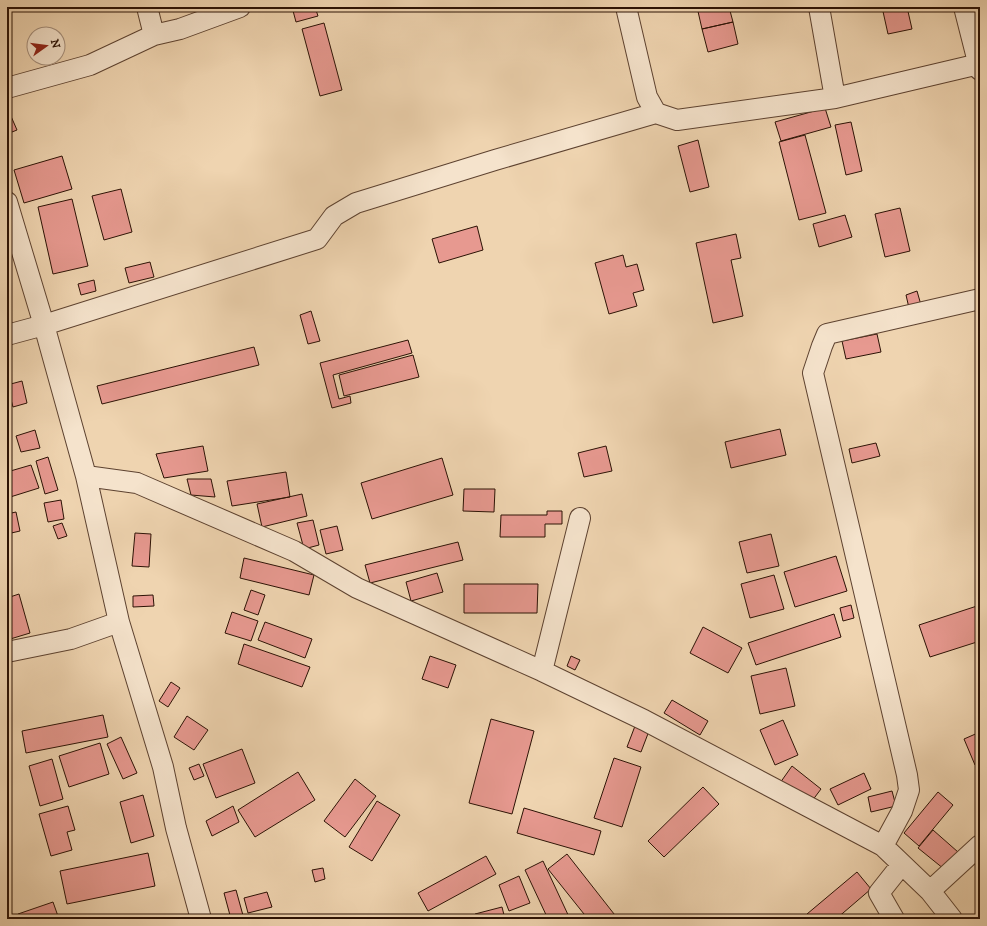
<svg xmlns="http://www.w3.org/2000/svg" width="987" height="926" font-family="'IM FELL DW Pica',serif">
	<style>
		.building { fill: #e79990; stroke: #2c1205 }
		.lines { fill: none; stroke-linecap: round; stroke-linejoin: round }
		.street-casing { stroke: #5d4230; stroke-width: 22 }
		.street { stroke: #f5e3cc; stroke-width: 20 }
	</style>
	<rect width="100%" height="100%" fill="#efd4b0"/>
	<filter id="stains"><feTurbulence type="fractalNoise" baseFrequency=".005" numOctaves="4"/><feColorMatrix values="0 0 0 0 .2 0 0 0 0 .09 0 0 0 0 .02 0 0 0 .5 -.17"/></filter>
	<radialGradient id="worn" r=".72"><stop offset=".6" stop-color="#630" stop-opacity="0"/><stop offset="1" stop-color="#630" stop-opacity=".3"/></radialGradient>
	<path class="building" d="M292,7H315L318,16L296,22Z
		M697,7H729L733,22L702,29Z
		M882,7H907L912,29L888,34Z
		M733,22L738,44L708,52L702,29Z
		M324,23L342,90L320,96L302,29Z
		M825,108L831,127L781,141L775,122Z
		M10,114L17,130L7,134V115Z
		M851,122L862,171L846,175L835,125Z
		M805,135L826,213L799,220L779,142Z
		M698,140L709,187L690,192L678,146Z
		M62,156L72,189L24,203L14,170Z
		M121,189L132,232L104,240L92,196Z
		M72,199L88,266L53,274L38,207Z
		M900,208L910,251L885,257L875,214Z
		M845,215L852,237L819,247L813,224Z
		M477,226L483,250L439,263L432,239Z
		M736,234L741,258L731,260L743,316L713,323L696,243Z
		M623,255L626,267L637,264L644,290L633,293L637,306L609,314L595,263Z
		M150,262L154,277L129,283L125,268Z
		M94,280L96,291L81,295L78,284Z
		M917,291L921,305L909,308L906,295Z
		M311,311L320,341L308,344L300,315Z
		M877,334L881,352L846,359L842,341Z
		M408,340L412,353L333,375L339,399L350,396L351,403L332,408L320,363Z
		M254,347L259,365L102,404L97,386Z
		M413,355L419,377L344,396L339,375Z
		M22,381L27,403L13,407L7,385Z
		M780,429L786,455L731,468L725,442Z
		M35,430L40,448L21,452L16,436Z
		M876,443L880,456L852,463L849,449Z
		M203,446L208,471L164,478L156,454Z
		M606,446L612,471L584,477L578,453Z
		M48,457L58,490L45,494L36,461Z
		M442,458L453,495L372,519L361,483Z
		M31,465L39,488L7,498V472Z
		M286,472L290,497L232,506L227,481Z
		M187,479H211L215,497L191,495Z
		M464,489H495L494,512L463,511Z
		M302,494L307,516L262,527L257,504Z
		M61,500L64,519L48,522L44,503Z
		M547,511H562V524H545V537H500L501,515H547Z
		M16,512L20,531L7,534V514Z
		M313,520L319,545L304,549L297,523Z
		M62,523L67,536L58,539L53,526Z
		M337,526L343,550L326,554L320,530Z
		M135,533L151,534L149,567L132,566Z
		M771,534L779,566L747,573L739,542Z
		M458,542L463,560L370,583L365,565Z
		M836,556L847,591L795,607L784,572Z
		M244,558L314,575L309,595L240,578Z
		M437,573L443,592L411,601L406,582Z
		M774,575L784,609L750,618L741,584Z
		M464,584H538L537,613H464Z
		M251,590L265,595L258,615L244,610Z
		M19,594L30,633L7,640V598Z
		M153,595L154,606L133,607V596Z
		M851,605L854,618L843,621L840,608Z
		M980,605V641L930,657L919,625Z
		M232,612L258,621L251,641L225,633Z
		M834,614L841,637L756,665L748,643Z
		M265,622L312,639L305,658L258,640Z
		M703,627L742,648L728,673L690,653Z
		M244,644L310,667L302,687L238,664Z
		M430,656L456,665L448,688L422,679Z
		M571,656L580,660L575,670L567,666Z
		M786,668L795,706L760,714L751,676Z
		M171,682L180,688L168,707L159,701Z
		M672,700L708,721L700,735L664,713Z
		M103,715L108,737L26,753L22,731Z
		M187,716L208,730L194,750L174,737Z
		M491,719L534,731L512,814L469,803Z
		M783,720L798,755L775,765L760,730Z
		M635,726L649,731L641,752L627,747Z
		M980,732V763L975,765L964,739Z
		M121,737L137,773L123,779L107,744Z
		M100,743L109,774L69,787L59,756Z
		M242,749L255,783L216,798L203,764Z
		M614,758L641,767L622,827L594,818Z
		M52,759L63,799L40,806L29,766Z
		M199,764L204,776L194,780L189,768Z
		M792,766L821,789L809,805L780,783Z
		M298,772L315,800L255,837L238,810Z
		M864,773L871,789L838,805L830,789Z
		M355,779L376,796L345,837L324,821Z
		M703,787L719,804L664,857L648,841Z
		M892,791L896,806L871,812L868,797Z
		M938,792L953,805L919,846L904,833Z
		M143,795L154,836L131,843L120,802Z
		M377,801L400,815L372,861L349,847Z
		M68,806L75,830L67,832L72,850L51,856L39,814Z
		M233,806L239,822L212,836L206,821Z
		M524,808L601,831L594,855L517,833Z
		M933,830L958,852L944,869L918,848Z
		M148,853L155,886L67,904L60,871Z
		M567,854L618,919H588L548,869Z
		M486,856L496,874L428,911L418,893Z
		M543,861L570,919H548L525,870Z
		M323,868L325,879L315,882L312,870Z
		M857,872L871,889L836,919H811L807,914Z
		M519,876L530,903L509,911L499,885Z
		M236,890L244,919H231L224,893Z
		M267,892L272,907L248,913L244,898Z
		M53,902L59,919H20L18,914Z
		M502,907L505,919H477L475,914Z"/>
	<g class="lines">
		<g class="street-casing">
			<path id="street" d="M147,7L154,35
				M626,7L647,97L656,113L677,120L835,98
				M819,7L835,98L979,64
				M964,7L980,70
				M7,88L90,65L154,35L180,29L240,7
				M7,202L44,325L86,476L119,622L163,767L176,828L201,919
				M7,335L44,325L317,239L334,216L356,203L495,160L656,113
				M86,476L137,483L294,551L357,588L542,671L644,720L883,846
				M7,652L71,639L119,622
				M542,671L580,518
				M930,891L980,845
				M894,919L879,893L902,864
				M952,919L930,891L883,846L902,811L909,790L907,775L813,373L822,346L827,334L980,299"/>
		</g>
		<use href="#street" class="street"/>
	</g>
	<rect width="987" height="926" fill="none" stroke="#efd4b0" stroke-width="24"/>
	<rect x="8" y="8" width="971" height="910" fill="none" stroke="#2c1205" stroke-width="2"/>
	<rect x="12" y="12" width="963" height="902" fill="none" stroke="#2c1205"/>
	<g transform="translate(46 46) rotate(76)"><circle r="19" fill="#f5e3cc" stroke="#a58f7c"/>
	<path d="M0-3L7 15L0 10L-7 15Z" fill="#8f2418"/>
	<text y="-6" font-size="11" font-weight="bold" text-anchor="middle" fill="#2c1205">N</text>
	</g>
	<rect width="100%" height="100%" filter="url(#stains)"/>
	<rect width="100%" height="100%" fill="url(#worn)"/>
</svg>
